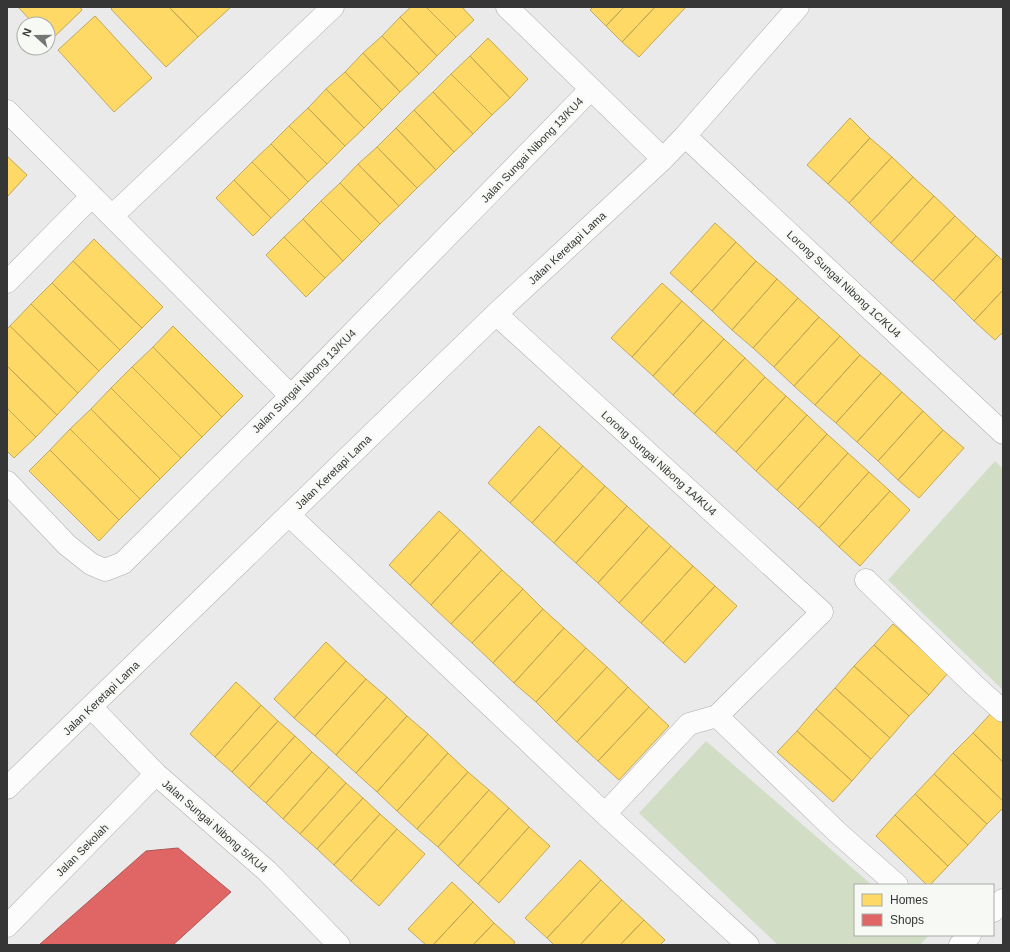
<svg xmlns="http://www.w3.org/2000/svg" width="1010" height="952" font-family="Helvetica,sans-serif">
	<style>
		.green { fill: #d1dec5 }
		.homes { fill: #ffd966; stroke: #c2a857 }
		.shops { fill: #e06666; stroke: #ad5857 }
		.lines { fill: none; stroke-linecap: round; stroke-linejoin: round }
		.minor-casing { stroke: #acadac; stroke-width: 23 }
		.minor { stroke: #fcfcfc; stroke-width: 22 }
		.labels { text-anchor: middle; dominant-baseline: central; stroke-width: 4; stroke-linejoin: round; paint-order: stroke }
		.street-label { font-size: 11px; fill: #353635; stroke: #f7f9f5 }
	</style>
	<rect width="100%" height="100%" fill="#e9eae9"/>
	<path class="green" d="M995,461L1003,469V690L888,580Z
		M706,741L872,885H855V935H929L920,945H778L639,813Z"/>
	<path class="homes" d="M18,7H80L82,10L50,41L48,38V24H34Z
		M113,7H169L198,37L166,67L111,9Z
		M169,7H229L230,8L198,37Z
		M411,7H426L456,37L437,56L400,17Z
		M426,7H462L474,20L456,37Z
		M593,7H624L606,26L590,10Z
		M624,7H655L622,42L606,26Z
		M655,7H686L639,57L622,42Z
		M95,16L152,78L114,112L58,50Z
		M400,17L437,56L419,74L382,36Z
		M382,36L419,74L400,92L363,53Z
		M488,38L528,79L510,98L470,56Z
		M363,53L400,92L382,110L345,72Z
		M470,56L510,98L492,115L451,74Z
		M345,72L382,110L364,128L326,89Z
		M451,74L492,115L473,134L433,92Z
		M326,89L364,128L345,146L308,108Z
		M433,92L473,134L454,152L414,110Z
		M308,108L345,146L327,164L289,126Z
		M414,110L454,152L436,170L396,128Z
		M850,118L870,138L828,184L807,165Z
		M289,126L327,164L308,182L271,144Z
		M396,128L436,170L417,188L377,147Z
		M870,138L892,157L849,203L828,184Z
		M271,144L308,182L290,200L252,162Z
		M377,147L417,188L399,206L358,164Z
		M7,156L27,175L8,196L7,195Z
		M892,157L913,177L870,223L849,203Z
		M252,162L290,200L271,218L234,180Z
		M358,164L399,206L380,224L340,183Z
		M913,177L934,196L891,243L870,223Z
		M234,180L271,218L253,236L216,198Z
		M340,183L380,224L362,242L321,201Z
		M934,196L955,216L912,262L891,243Z
		M321,201L362,242L343,261L303,219Z
		M955,216L976,236L933,281L912,262Z
		M303,219L343,261L325,278L284,237Z
		M715,223L736,242L691,292L670,273Z
		M976,236L997,255L954,301L933,281Z
		M284,237L325,278L306,297L266,255Z
		M94,239L163,307L142,328L73,261Z
		M736,242L756,261L712,311L691,292Z
		M997,255L1003,261V290L974,321L954,301Z
		M73,261L142,328L120,350L52,283Z
		M756,261L777,279L732,330L712,311Z
		M777,279L798,298L753,348L732,330Z
		M52,283L120,350L99,371L31,304Z
		M662,283L682,301L632,357L611,338Z
		M1003,290V332L995,340L974,321Z
		M798,298L819,317L774,367L753,348Z
		M682,301L703,320L653,376L632,357Z
		M31,304L99,371L78,393L10,326Z
		M819,317L840,336L794,386L774,367Z
		M703,320L724,339L673,395L653,376Z
		M10,326L78,393L57,415L7,366V329Z
		M173,326L243,396L222,417L153,347Z
		M840,336L860,355L815,405L794,386Z
		M724,339L745,358L694,414L673,395Z
		M153,347L222,417L202,437L132,367Z
		M860,355L881,373L836,423L815,405Z
		M745,358L765,377L715,433L694,414Z
		M7,366L57,415L36,437L7,408Z
		M132,367L202,437L181,458L111,388Z
		M881,373L902,392L857,442L836,423Z
		M765,377L786,396L736,452L715,433Z
		M111,388L181,458L160,479L91,409Z
		M902,392L923,411L878,461L857,442Z
		M786,396L807,415L756,471L736,452Z
		M7,408L36,437L14,458L7,451Z
		M91,409L160,479L140,499L70,429Z
		M923,411L943,430L898,480L878,461Z
		M807,415L827,434L777,490L756,471Z
		M539,426L561,446L510,503L488,483Z
		M70,429L140,499L119,520L50,450Z
		M943,430L964,448L919,498L898,480Z
		M827,434L848,453L798,509L777,490Z
		M561,446L583,466L532,523L510,503Z
		M50,450L119,520L99,541L29,471Z
		M848,453L869,472L819,528L798,509Z
		M583,466L605,486L554,543L532,523Z
		M869,472L890,491L839,547L819,528Z
		M605,486L627,506L576,563L554,543Z
		M890,491L910,510L860,566L839,547Z
		M627,506L649,526L598,583L576,563Z
		M439,511L460,530L410,585L389,565Z
		M649,526L671,546L619,603L598,583Z
		M460,530L481,550L431,605L410,585Z
		M671,546L693,566L641,623L619,603Z
		M481,550L502,570L451,624L431,605Z
		M693,566L715,586L663,643L641,623Z
		M502,570L523,589L472,643L451,624Z
		M715,586L737,606L685,663L663,643Z
		M523,589L543,609L493,663L472,643Z
		M543,609L564,628L514,683L493,663Z
		M893,624L948,673L929,695L874,645Z
		M564,628L586,648L536,702L514,683Z
		M326,642L346,661L294,718L274,699Z
		M874,645L929,695L909,716L854,666Z
		M586,648L607,667L556,722L536,702Z
		M346,661L366,679L315,736L294,718Z
		M854,666L909,716L890,738L835,688Z
		M607,667L628,687L577,742L556,722Z
		M366,679L387,697L336,755L315,736Z
		M236,682L261,705L215,757L190,734Z
		M628,687L649,707L598,761L577,742Z
		M835,688L890,738L871,759L816,709Z
		M387,697L407,716L356,773L336,755Z
		M261,705L278,721L232,772L215,757Z
		M649,707L669,726L619,780L598,761Z
		M816,709L871,759L852,781L797,731Z
		M992,712L1003,722V762L973,733Z
		M407,716L428,734L377,792L356,773Z
		M278,721L295,736L249,788L232,772Z
		M797,731L852,781L833,802L777,752Z
		M973,733L1003,762V801L953,753Z
		M428,734L448,753L397,811L377,792Z
		M295,736L312,752L266,803L249,788Z
		M312,752L329,767L283,819L266,803Z
		M448,753L468,772L417,829L397,811Z
		M953,753L1003,801V808L987,824L934,774Z
		M329,767L346,783L300,834L283,819Z
		M468,772L489,790L438,847L417,829Z
		M934,774L987,824L968,845L915,794Z
		M346,783L363,798L317,849L300,834Z
		M489,790L509,808L458,866L438,847Z
		M915,794L968,845L948,866L895,815Z
		M363,798L380,814L334,865L317,849Z
		M509,808L529,827L478,884L458,866Z
		M380,814L397,829L351,881L334,865Z
		M895,815L948,866L930,885H927L876,836Z
		M529,827L550,846L499,903L478,884Z
		M397,829L425,854L379,906L351,881Z
		M580,860L601,880L547,938L525,918Z
		M601,880L622,900L580,945H554L547,938Z
		M452,882L473,902L433,945H426L408,929Z
		M622,900L644,920L620,945H580Z
		M473,902L494,923L473,945H433Z
		M644,920L665,940L660,945H620Z
		M494,923L515,942L513,945H473Z"/>
	<path class="shops" d="M178,848L231,892L173,945H39L146,851Z"/>
	<g class="lines">
		<g class="minor-casing">
			<path id="minor" d="M507,7L663,159
				M7,111L291,396
				M685,136L1003,433
				M112,216L333,7
				M7,282L92,196
				M496,314L822,612L717,716L689,724L605,814
				M7,482L67,545L91,564L105,570L123,563L291,396L591,89
				M289,515L605,814L748,945
				M866,580L974,685L1003,711
				M91,707L156,774L267,871L339,945
				M717,716L837,832L897,885
				M7,788L496,314L663,159L685,136L798,7
				M993,911L1003,900
				M7,926L156,774
				M960,945L970,935"/>
		</g>
		<use href="#minor" class="minor"/>
	</g>
	<g class="labels">
		<g class="street-label">
			<text transform="translate(532 150) rotate(-46)">Jalan Sungai Nibong 13/KU4</text>
			<text transform="translate(567 248) rotate(-43)">Jalan Keretapi Lama</text>
			<text transform="translate(844 284) rotate(43)">Lorong Sungai Nibong 1C/KU4</text>
			<text transform="translate(304 381) rotate(-45)">Jalan Sungai Nibong 13/KU4</text>
			<text transform="translate(659 463) rotate(42)">Lorong Sungai Nibong 1A/KU4</text>
			<text transform="translate(333 472) rotate(-44)">Jalan Keretapi Lama</text>
			<text transform="translate(101 698) rotate(-44)">Jalan Keretapi Lama</text>
			<text transform="translate(215 826) rotate(41)">Jalan Sungai Nibong 5/KU4</text>
			<text transform="translate(82 850) rotate(-45)">Jalan Sekolah</text>
		</g>
	</g>
	<rect width="1010" height="952" fill="none" stroke="#353635" stroke-width="16"/>
	<rect x="854" y="884" width="140" height="52" fill="#f7f9f5" stroke="#a9aba8"/>
	<rect x="862" y="894" width="20" height="12" fill="#ffd966" stroke="#a9aba8"/>
	<text x="890" y="904" font-size="12" fill="#353635">Homes</text>
	<rect x="862" y="914" width="20" height="12" fill="#e06666" stroke="#a9aba8"/>
	<text x="890" y="924" font-size="12" fill="#353635">Shops</text>
	<g transform="translate(36 36) rotate(291)"><circle r="19" fill="#f7f9f5" stroke="#a9aba8"/>
	<path d="M0-3L7 15L0 10L-7 15Z" fill="#747574"/>
	<text y="-6" font-size="11" font-weight="bold" text-anchor="middle" fill="#353635">N</text>
	</g>
</svg>
